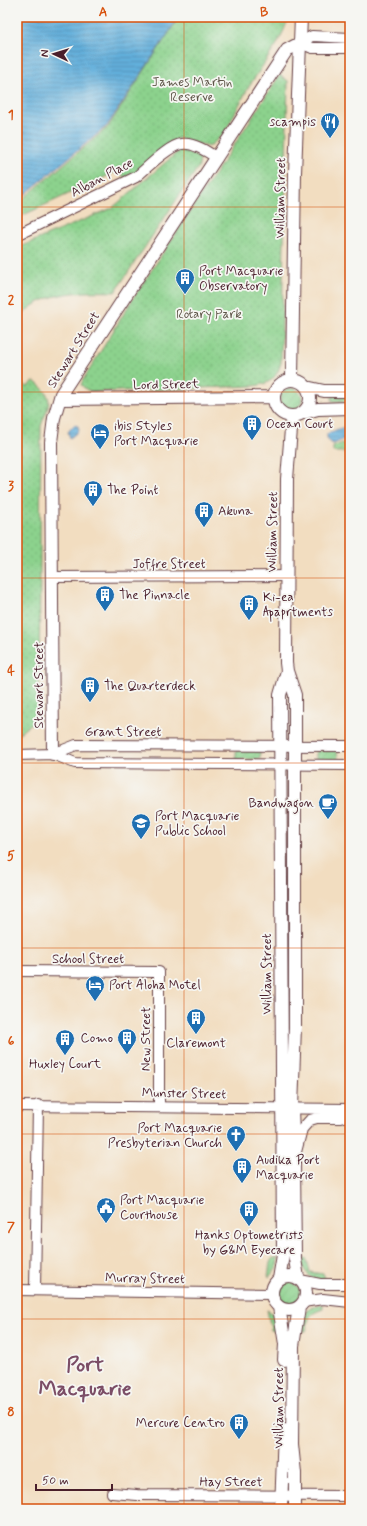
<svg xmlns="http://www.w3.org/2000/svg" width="367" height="1526" font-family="Mynerve,sans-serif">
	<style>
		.grass { fill: url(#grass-dots); stroke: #6b785c }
		.garden { fill: url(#garden-furrows); stroke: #6b785c }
		.water { fill: url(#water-rules); stroke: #566783 }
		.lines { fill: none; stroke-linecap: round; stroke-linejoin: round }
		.minor-casing { stroke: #633c41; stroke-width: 12 }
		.tertiary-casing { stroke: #633c41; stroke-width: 14 }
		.minor { stroke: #fff; stroke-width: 10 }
		.tertiary { stroke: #fff; stroke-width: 12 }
		.grid { fill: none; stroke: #d8530f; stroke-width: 1; stroke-opacity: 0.55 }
		.labels { text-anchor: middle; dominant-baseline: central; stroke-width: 3.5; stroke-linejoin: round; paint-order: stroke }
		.park-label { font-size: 13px; fill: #5e5548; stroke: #f6f6f2 }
		.poi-label { font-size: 13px; fill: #4a1f2b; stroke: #f6f6f2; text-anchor: start }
		.street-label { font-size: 13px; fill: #4a1f2b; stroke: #f6f6f2 }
		.town-label { font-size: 21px; font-weight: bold; fill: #7b4d66; stroke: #f6f6f2 }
		.neatline { fill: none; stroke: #d8530f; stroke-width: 1.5 }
		.grid-label { font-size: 13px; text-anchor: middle; font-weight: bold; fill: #d8530f }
	</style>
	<defs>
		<pattern id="grass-dots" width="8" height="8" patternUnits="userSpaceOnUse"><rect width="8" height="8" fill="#8cd28d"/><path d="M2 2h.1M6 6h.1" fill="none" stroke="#7ab47a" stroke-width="1.8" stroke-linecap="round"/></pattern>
		<pattern id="garden-furrows" width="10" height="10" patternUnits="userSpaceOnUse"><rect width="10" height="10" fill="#8cd28d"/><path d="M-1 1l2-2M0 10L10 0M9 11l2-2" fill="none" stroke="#7ab47a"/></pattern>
		<pattern id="water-rules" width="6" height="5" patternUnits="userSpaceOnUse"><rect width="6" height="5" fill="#62afdb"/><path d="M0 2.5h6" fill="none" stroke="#538eb2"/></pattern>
	</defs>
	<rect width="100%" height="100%" fill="#f6f6f2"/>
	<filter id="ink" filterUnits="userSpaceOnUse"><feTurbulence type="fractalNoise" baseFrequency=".025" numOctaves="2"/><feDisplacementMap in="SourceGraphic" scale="8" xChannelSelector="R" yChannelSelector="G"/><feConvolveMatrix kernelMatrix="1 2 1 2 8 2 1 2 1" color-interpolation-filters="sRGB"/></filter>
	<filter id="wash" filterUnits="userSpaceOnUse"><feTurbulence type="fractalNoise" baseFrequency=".012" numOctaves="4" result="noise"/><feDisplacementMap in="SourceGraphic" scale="16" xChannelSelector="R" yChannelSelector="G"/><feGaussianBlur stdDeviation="0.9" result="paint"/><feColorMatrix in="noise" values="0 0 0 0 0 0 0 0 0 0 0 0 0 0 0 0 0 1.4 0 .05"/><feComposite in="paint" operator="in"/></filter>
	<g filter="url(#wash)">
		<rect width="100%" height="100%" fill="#f2ddc0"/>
		<path class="grass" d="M179,17H289L284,30L277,44L248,88L224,134L209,147L178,138L155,155L138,171L124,178L120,170L17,218V204L108,127Z
			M280,75L288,81L281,363C276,379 270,384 253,386L94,392L87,390L81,385L83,380L134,297Z
			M180,150L200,158L199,166L115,292C86,291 44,291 23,314C20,317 19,322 17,325V248L112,208Z
			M17,379L27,387L34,381C56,398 49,403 41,426L39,706L32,723L17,735Z"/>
		<path class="garden" d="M280 399a11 11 0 1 1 22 0a11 11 0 1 1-22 0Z
			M332,396H350V401H332Z
			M342,443L350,446V452H333V447Z
			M236,751H260V759H236Z
			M316,751H337L338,760H316Z
			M289,878L292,879L291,1026L288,1069H285L287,884Z
			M273,1258H278L277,1268L269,1277L268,1275C270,1270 268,1262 273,1258Z
			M302,1258L307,1260L310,1272L323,1274L325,1277L324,1281C308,1277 306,1275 300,1260Z
			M278 1293a11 11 0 1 1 22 0a11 11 0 1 1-22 0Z
			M323,1304V1309C307,1315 310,1316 306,1331H300C304,1315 305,1307 323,1304Z
			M267,1310C277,1314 276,1322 277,1332L271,1330Z"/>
		<path class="water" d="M17,17H179L107,126L17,201Z
			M74,425L78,426L79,431L70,438L68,432Z
			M345,427L350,428V445L346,438L334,444L330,443L327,438V434L338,429Z"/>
	</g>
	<g filter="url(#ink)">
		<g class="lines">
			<g class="minor-casing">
				<path id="minor" d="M300,43L312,36L350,38
					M300,43L312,48H350
					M17,235L136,177C147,168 169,145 182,144C193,142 208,152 217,158
					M52,577L286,576
					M53,754L75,763L350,765
					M17,755L53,754L76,745L350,746
					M17,971L159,972V1107
					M17,1106L350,1109
					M296,1152L302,1129L310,1120L317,1118H340L350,1115
					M300,1280L320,1284H350
					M17,1290L272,1294
					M35,1290L38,1105
					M303,1302L323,1299L350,1302
					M112,1493L137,1495L350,1496"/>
			</g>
			<g class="tertiary-casing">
				<path id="tertiary" d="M274 398a18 18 0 1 1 36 0a18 18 0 1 1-36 0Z
					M292,380L295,173L301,17
					M306,387L324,391H350
					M60,399L273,397
					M303,413L318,409L350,408
					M292,417L287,479L286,663L287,671L295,695V1027L292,1108L294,1162L295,1259L298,1278
					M53,754L51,442L54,418L61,394L287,50L300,43
					M272 1293a17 17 0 1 1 34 0a17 17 0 1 1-34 0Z
					M279,1279L283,1255L280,695L287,671
					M279,1307L285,1344L284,1360
					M281,1509L284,1430
					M295,1509V1473L292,1444L293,1346L299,1307"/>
			</g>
			<use href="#minor" class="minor"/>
			<use href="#tertiary" class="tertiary"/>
		</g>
	</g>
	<path class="grid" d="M184,17V1509M17,207H350M17,392H350M17,578H350M17,763H350M17,948H350M17,1134H350M17,1319H350"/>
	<defs>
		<g id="restaurant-pin" transform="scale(1)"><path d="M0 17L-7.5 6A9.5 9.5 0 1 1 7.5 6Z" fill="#1f6fb2" stroke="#f6f6f2"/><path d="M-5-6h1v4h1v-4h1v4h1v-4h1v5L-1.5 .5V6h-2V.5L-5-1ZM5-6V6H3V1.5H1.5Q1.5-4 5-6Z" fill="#fff"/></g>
		<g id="building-pin" transform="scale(1)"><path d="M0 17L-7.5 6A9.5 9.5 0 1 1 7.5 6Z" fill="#1f6fb2" stroke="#f6f6f2"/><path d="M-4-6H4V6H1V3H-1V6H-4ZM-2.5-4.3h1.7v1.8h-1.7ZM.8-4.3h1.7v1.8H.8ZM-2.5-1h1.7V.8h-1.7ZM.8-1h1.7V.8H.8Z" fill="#fff"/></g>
		<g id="hotel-pin" transform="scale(1)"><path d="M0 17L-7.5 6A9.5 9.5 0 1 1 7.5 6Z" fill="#1f6fb2" stroke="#f6f6f2"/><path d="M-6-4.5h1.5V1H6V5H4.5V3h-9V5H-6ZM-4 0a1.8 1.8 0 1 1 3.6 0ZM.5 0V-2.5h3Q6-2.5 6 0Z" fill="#fff"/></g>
		<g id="cafe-pin" transform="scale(1)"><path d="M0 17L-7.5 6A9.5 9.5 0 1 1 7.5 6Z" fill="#1f6fb2" stroke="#f6f6f2"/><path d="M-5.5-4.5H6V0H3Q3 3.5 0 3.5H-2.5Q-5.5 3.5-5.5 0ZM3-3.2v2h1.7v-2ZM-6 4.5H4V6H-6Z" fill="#fff"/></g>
		<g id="school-pin" transform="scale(1)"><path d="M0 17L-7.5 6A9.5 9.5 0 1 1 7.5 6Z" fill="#1f6fb2" stroke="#f6f6f2"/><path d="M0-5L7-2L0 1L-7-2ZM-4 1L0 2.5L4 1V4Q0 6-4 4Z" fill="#fff"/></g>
		<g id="church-pin" transform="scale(1)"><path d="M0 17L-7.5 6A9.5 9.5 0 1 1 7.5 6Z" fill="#1f6fb2" stroke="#f6f6f2"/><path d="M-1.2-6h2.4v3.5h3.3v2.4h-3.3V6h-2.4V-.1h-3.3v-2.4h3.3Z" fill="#fff"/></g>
		<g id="civic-pin" transform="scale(1)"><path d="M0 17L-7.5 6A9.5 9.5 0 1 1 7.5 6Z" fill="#1f6fb2" stroke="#f6f6f2"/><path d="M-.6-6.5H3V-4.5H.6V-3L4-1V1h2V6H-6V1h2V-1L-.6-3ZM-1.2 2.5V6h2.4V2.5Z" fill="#fff"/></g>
	</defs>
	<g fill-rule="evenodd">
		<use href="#restaurant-pin" x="330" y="122"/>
		<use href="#building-pin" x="185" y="278"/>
		<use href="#building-pin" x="252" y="424"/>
		<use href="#hotel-pin" x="100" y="433"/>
		<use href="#building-pin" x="93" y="490"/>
		<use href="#building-pin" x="204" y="511"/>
		<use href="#building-pin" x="105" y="595"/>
		<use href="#building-pin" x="249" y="604"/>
		<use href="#building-pin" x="90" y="686"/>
		<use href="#cafe-pin" x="328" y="803"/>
		<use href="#school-pin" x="141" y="823"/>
		<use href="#hotel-pin" x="95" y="985"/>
		<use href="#building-pin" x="196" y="1018"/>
		<use href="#building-pin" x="127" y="1038"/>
		<use href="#building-pin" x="65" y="1039"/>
		<use href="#church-pin" x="236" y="1135"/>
		<use href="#building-pin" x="242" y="1167"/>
		<use href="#civic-pin" x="106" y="1207"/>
		<use href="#building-pin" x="249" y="1210"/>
		<use href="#building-pin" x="239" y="1423"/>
	</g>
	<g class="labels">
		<g class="park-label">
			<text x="192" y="82">James Martin<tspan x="192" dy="15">Reserve</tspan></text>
			<text x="209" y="314">Rotary Park</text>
		</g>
		<g class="poi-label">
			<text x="316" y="122" text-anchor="end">scampis</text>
			<text x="199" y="271">Port Macquarie<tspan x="199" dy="15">Observatory</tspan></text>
			<text x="266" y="424">Ocean Court</text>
			<text x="114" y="426">ibis Styles<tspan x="114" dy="15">Port Macquarie</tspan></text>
			<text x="107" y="490">The Point</text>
			<text x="218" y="511">Akuna</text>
			<text x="119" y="595">The Pinnacle</text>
			<text x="263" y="597">Ki-ea<tspan x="263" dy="15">Apaprtments</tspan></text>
			<text x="104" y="686">The Quarterdeck</text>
			<text x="314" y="803" text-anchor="end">Bandwagon</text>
			<text x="155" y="816">Port Macquarie<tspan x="155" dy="15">Public School</tspan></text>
			<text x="109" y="985">Port Aloha Motel</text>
			<text x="113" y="1038" text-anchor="end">Como</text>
			<text x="196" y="1043" text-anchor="middle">Claremont</text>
			<text x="65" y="1064" text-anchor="middle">Huxley Court</text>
			<text x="222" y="1128" text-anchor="end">Port Macquarie<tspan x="222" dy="15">Presbyterian Church</tspan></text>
			<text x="256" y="1160">Audika Port<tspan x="256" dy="15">Macquarie</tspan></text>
			<text x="120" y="1200">Port Macquarie<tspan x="120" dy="15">Courthouse</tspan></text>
			<text x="249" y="1235" text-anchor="middle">Hanks Optometrists<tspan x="249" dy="15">by G&amp;M Eyecare</tspan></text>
			<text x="225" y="1423" text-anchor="end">Mercure Centro</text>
		</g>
		<g class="street-label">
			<text transform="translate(102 178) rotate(-28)">Alban Place</text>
			<text transform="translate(281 198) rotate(-89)">William Street</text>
			<text transform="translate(74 350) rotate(-58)">Stewart Street</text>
			<text transform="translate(166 385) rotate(-1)">Lord Street</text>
			<text transform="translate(273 532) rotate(-89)">William Street</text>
			<text x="169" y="564">Joffre Street</text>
			<text transform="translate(39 685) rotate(-90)">Stewart Street</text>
			<text x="123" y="732">Grant Street</text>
			<text x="88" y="959">School Street</text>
			<text transform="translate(267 974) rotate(-90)">William Street</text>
			<text transform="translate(146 1039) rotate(-90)">New Street</text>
			<text transform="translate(184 1094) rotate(1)">Munster Street</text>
			<text transform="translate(145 1279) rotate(1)">Murray Street</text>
			<text transform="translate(279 1408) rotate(-90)">William Street</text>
			<text x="231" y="1482">Hay Street</text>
		</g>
		<g class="town-label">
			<text x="85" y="1365">Port<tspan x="85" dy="24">Macquarie</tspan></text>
		</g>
	</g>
	<rect width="367" height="1526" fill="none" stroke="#f6f6f2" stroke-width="44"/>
	<g transform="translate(54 54) rotate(274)" stroke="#f6f6f2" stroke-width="3" paint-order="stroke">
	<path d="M0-3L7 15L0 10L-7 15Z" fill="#4a1f2b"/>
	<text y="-6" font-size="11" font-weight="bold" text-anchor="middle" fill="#4a1f2b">N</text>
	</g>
	<path d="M36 1484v6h76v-6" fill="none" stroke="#4a1f2b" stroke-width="2"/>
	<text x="42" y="1484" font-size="12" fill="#4a1f2b" stroke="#f6f6f2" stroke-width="3" paint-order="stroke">50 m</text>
	<rect x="22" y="22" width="323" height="1482" class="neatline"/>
	<g class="grid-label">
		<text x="103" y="16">A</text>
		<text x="264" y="16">B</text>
		<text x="11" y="119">1</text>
		<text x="11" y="304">2</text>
		<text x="11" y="490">3</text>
		<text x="11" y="675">4</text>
		<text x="11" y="860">5</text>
		<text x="11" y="1045">6</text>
		<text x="11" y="1231">7</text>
		<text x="11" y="1416">8</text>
	</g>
</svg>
